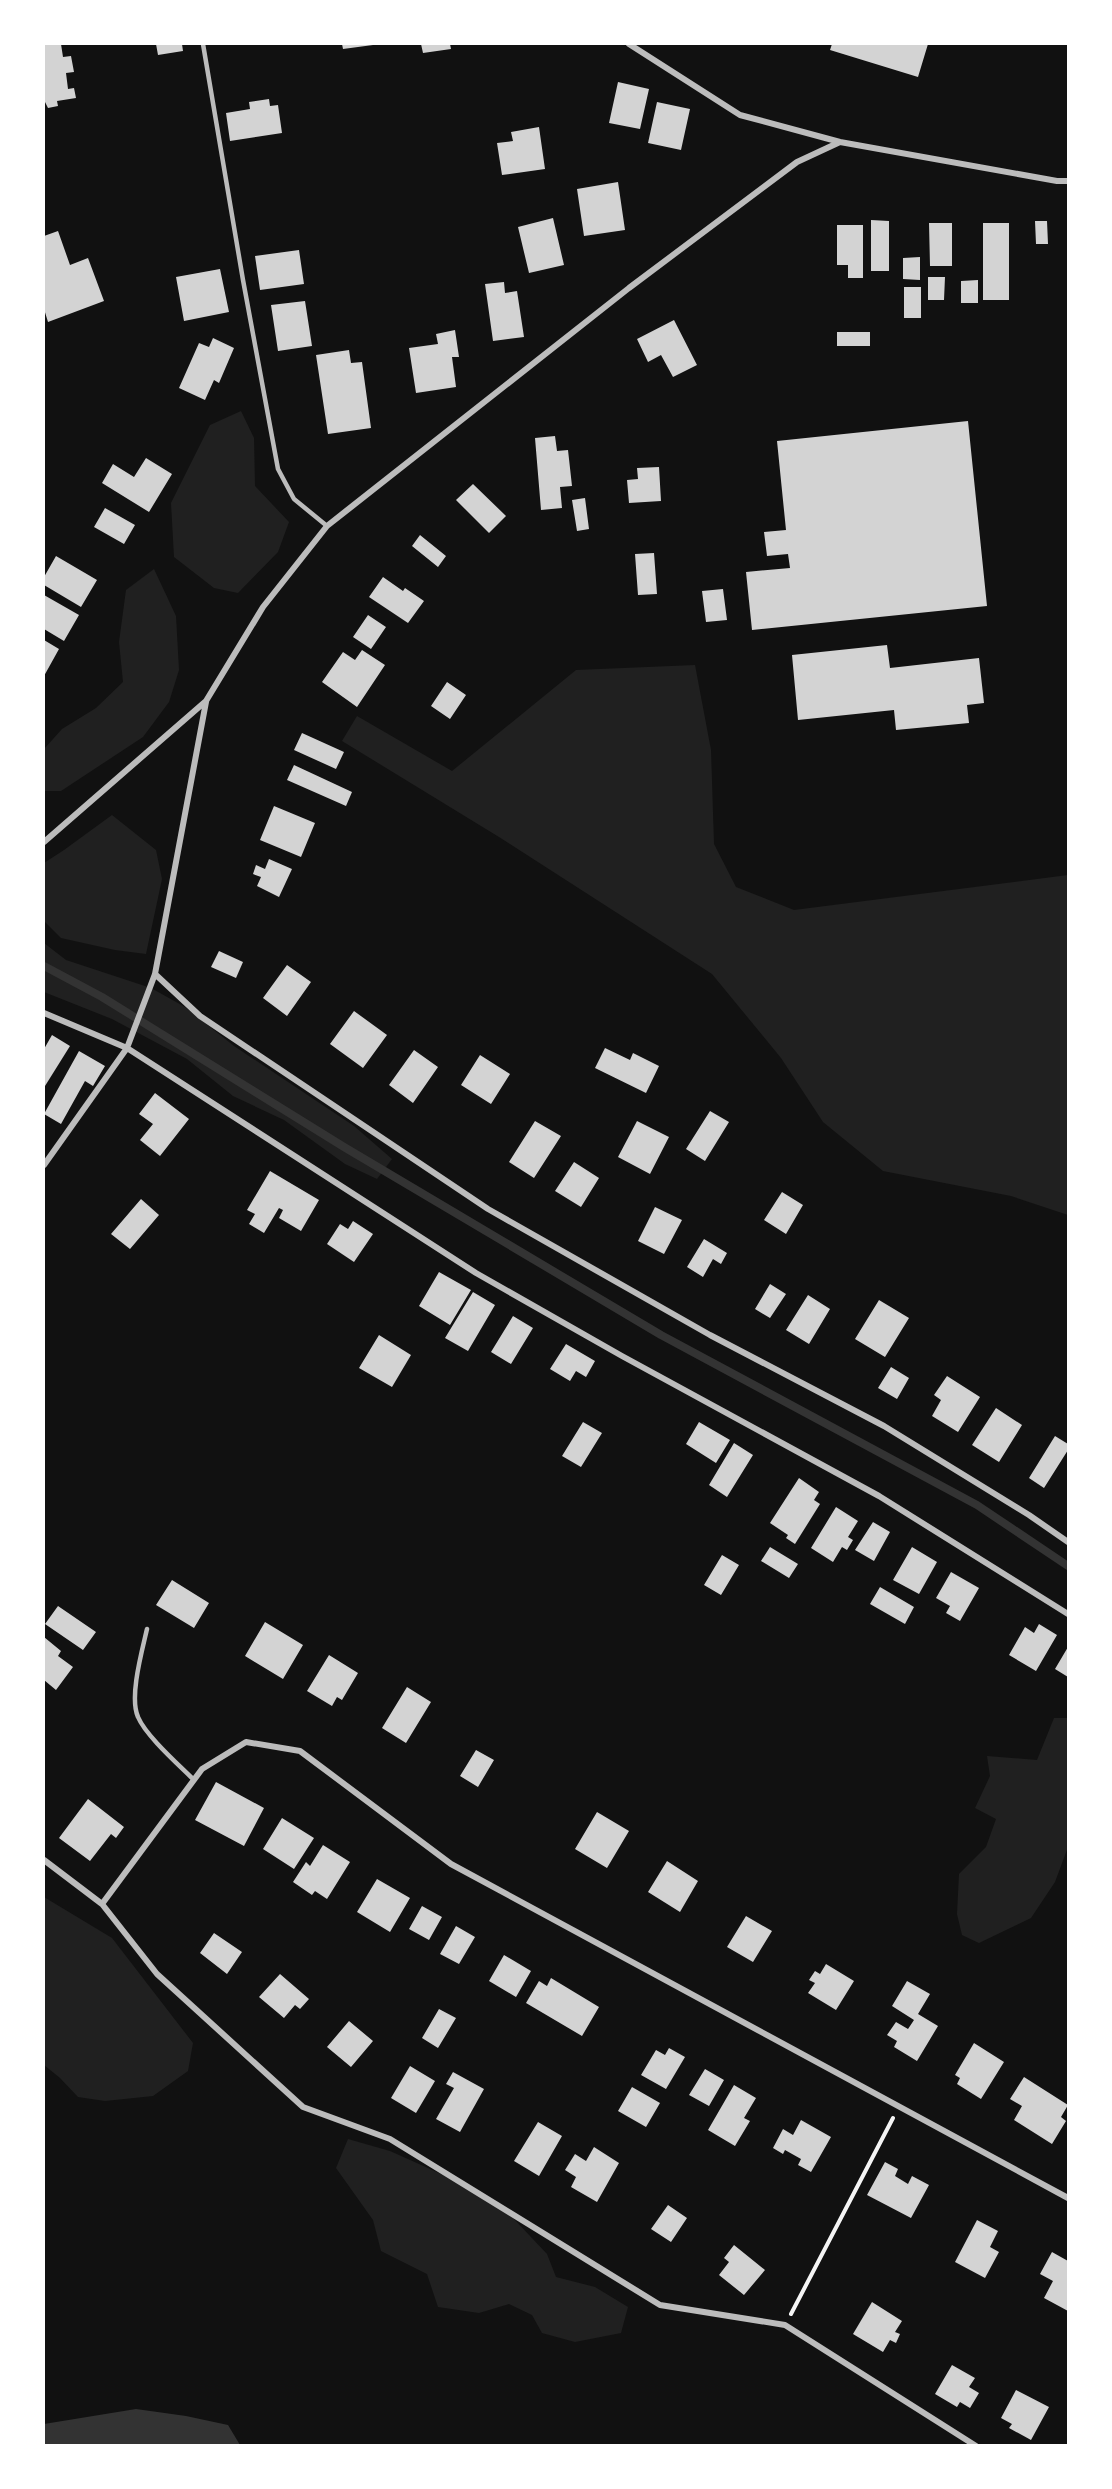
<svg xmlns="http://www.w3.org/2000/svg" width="1112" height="2489" font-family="Georgia,serif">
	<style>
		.green { fill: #202020 }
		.water { fill: #333 }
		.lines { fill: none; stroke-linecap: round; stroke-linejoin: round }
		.stream { stroke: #333; stroke-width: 8 }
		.building { fill: #d3d3d3 }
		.path { stroke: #f5f5f5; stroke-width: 4 }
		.service { stroke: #bcbcbc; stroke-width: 4.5 }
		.minor { stroke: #bcbcbc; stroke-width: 6 }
	</style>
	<rect width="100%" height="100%" fill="#111"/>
	<path class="green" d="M241,411L254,438L255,486L289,522L278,552L238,593L214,588L174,557L171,503L210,425Z
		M154,569L176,616L179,670L169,702L143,737L61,791H44V749L62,729L96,708L123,682L119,642L126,590Z
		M695,665L711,750L714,844L736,887L794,910L1068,875V1215L1011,1196L883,1171L823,1122L781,1058L712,974L499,837L342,741L357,716L452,771L576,670Z
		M112,815L156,850L162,879L146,954L115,950L61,938L44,921V863L64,850Z
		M44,943L66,960L151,988L185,1007L234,1046L354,1126L392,1159L377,1179L345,1164L284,1120L233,1096L187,1059L112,1019L44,992Z
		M1054,1718H1068V1847L1055,1882L1031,1918L979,1943L962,1935L957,1914L959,1874L986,1847L996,1819L975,1808L990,1776L987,1756L1037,1760Z
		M44,1897L112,1938L193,2043L188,2071L153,2096L105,2101L78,2097L60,2078L44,2065Z
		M348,2139L390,2151L459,2182L513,2218L547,2254L556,2277L595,2287L628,2307L621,2333L575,2342L542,2333L532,2315L509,2304L479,2313L438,2307L427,2274L381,2251L373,2220L336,2168Z"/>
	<path class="water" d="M136,2409L186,2416L228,2425L240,2445H44V2424Z"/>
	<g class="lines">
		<path class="stream" d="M44,966L102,997L344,1147L661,1335L977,1505L1068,1566"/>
	</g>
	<path class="building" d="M44,44H61L63,57L71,56L74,72L66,73L68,89L74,88L76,98L57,101L58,106L48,108L44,100Z
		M156,44H182L183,51L158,55Z
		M342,44H373V45L343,49Z
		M421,44H450L451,49L423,53Z
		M832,44H928L918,77L830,50Z
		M618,82L649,89L640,129L609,123Z
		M269,99L270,106L278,105L282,133L230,141L226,113L250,109L249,102Z
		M657,102L690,109L681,150L648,143Z
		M539,127L545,169L502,175L497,143L513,141L511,132Z
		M618,182L625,230L584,236L577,189Z
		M553,218L564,265L529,273L518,227Z
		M871,220L889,221V271H871Z
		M1035,221H1047L1048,244H1036Z
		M929,223H952V266H930Z
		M983,223H1009V300H983Z
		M837,225H863V278H848V265H837Z
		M58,231L70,265L88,258L104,301L48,322L44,309V236Z
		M299,250L304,284L260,290L255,256Z
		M920,257V280L903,279V258Z
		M220,269L229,312L184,321L176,277Z
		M928,277H945L944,300H928Z
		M978,280V303H961V281Z
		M504,282L505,293L517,291L524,337L493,341L485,284Z
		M904,287H921V318H904Z
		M305,301L312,346L278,351L271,305Z
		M674,320L697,365L673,377L661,355L648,362L637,339Z
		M455,330L459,357H452L456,387L416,393L409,348L438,344L436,334Z
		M837,332H870V346H837Z
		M213,338L234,348L219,383L214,380L205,400L179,388L199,343L209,347Z
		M349,350L351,363L362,362L371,428L328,434L316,355Z
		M968,421L987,606L752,630L746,572L790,568L788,554L767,556L764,532L786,530L777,441Z
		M555,436L557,451L568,450L572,486L560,487L562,508L541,510L535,438Z
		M146,458L172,474L149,512L102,483L113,464L134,477Z
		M659,467L661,501L629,503L627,480L638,479L637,468Z
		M473,484L506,516L489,533L456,500Z
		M585,498L589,529L577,531L572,500Z
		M105,508L135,525L124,544L94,527Z
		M420,535L446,556L438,567L412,546Z
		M654,553L657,594L638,595L635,554Z
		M56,556L97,580L81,607L44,585V577Z
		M383,577L403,591L405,588L424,601L408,623L369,597Z
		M723,589L727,620L706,622L702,591Z
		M44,595L79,615L64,641L44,629Z
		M368,615L386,627L371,649L353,637Z
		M44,640L59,649L44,676Z
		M887,645L890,668L979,658L984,703L967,705L969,723L896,730L894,710L798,720L792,655Z
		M362,650L385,665L357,707L322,682L343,652L355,660Z
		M447,682L466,695L450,719L431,706Z
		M302,733L344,752L336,769L294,750Z
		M294,765L352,792L346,806L287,780Z
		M274,806L315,823L301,857L260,840Z
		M269,859L292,869L279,897L257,886L261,877L253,874L256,865L265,869Z
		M219,951L243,962L236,978L211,967Z
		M287,965L311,982L287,1016L263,998Z
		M354,1011L387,1035L363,1068L330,1044Z
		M52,1035L70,1046L45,1086L44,1085V1049Z
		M605,1048L630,1060L633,1053L659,1066L646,1093L595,1068Z
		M414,1050L438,1067L413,1103L389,1085Z
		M79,1051L105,1066L93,1086L85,1081L61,1124L44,1114Z
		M480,1055L510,1074L491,1104L461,1085Z
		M155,1093L189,1119L160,1156L140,1140L153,1124L139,1114Z
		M710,1111L729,1122L705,1161L686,1149Z
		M535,1121L561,1136L534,1178L509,1162Z
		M637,1121L669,1137L650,1174L618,1157Z
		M574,1162L599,1178L581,1207L555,1191Z
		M270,1171L319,1200L301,1231L279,1218L283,1210L279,1208L264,1233L249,1224L255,1214L247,1210Z
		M782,1192L803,1205L786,1234L764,1220Z
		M141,1199L159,1215L130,1249L111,1234Z
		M655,1207L682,1220L664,1254L638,1241Z
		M353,1221L373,1234L354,1262L327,1244L340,1224L348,1229Z
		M704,1239L727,1253L721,1264L713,1259L703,1277L687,1267Z
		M439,1272L471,1290L450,1325L419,1306Z
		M770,1284L786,1294L770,1318L755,1309Z
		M473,1292L495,1305L468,1351L445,1338Z
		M808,1295L830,1309L809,1344L786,1330Z
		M879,1300L909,1318L885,1357L855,1339Z
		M513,1316L533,1328L511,1364L491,1352Z
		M379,1335L411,1355L392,1387L359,1368Z
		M566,1344L595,1361L586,1377L576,1371L570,1381L550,1369Z
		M891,1367L909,1378L897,1399L878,1388Z
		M947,1376L980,1397L958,1432L932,1416L941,1400L934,1395Z
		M996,1408L1022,1425L999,1462L972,1445Z
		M583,1422L602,1433L581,1467L562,1456Z
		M699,1422L730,1440L716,1463L686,1444Z
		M1055,1436L1068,1444V1450L1044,1488L1029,1478Z
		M734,1443L753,1455L727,1497L709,1485Z
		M799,1478L819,1492L814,1500L820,1504L795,1544L786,1538L788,1535L770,1523Z
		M836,1507L858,1521L848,1537L853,1540L847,1550L842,1547L833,1562L811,1548Z
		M873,1522L890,1532L874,1561L855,1550Z
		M770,1547L798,1564L789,1578L761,1561Z
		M912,1547L937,1562L919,1594L893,1580Z
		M722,1555L739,1565L721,1595L704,1585Z
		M951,1572L979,1588L960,1621L946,1613L950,1606L936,1598Z
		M172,1580L209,1603L194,1628L156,1605Z
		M880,1587L914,1607L905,1624L870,1604Z
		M58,1606L96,1632L83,1650L45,1624Z
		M265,1622L303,1645L283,1679L245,1656Z
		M1039,1624L1057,1635L1036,1671L1009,1655L1025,1627L1034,1633Z
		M44,1637L61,1651L58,1656L73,1667L56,1690L44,1680Z
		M1068,1647V1677L1055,1669Z
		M329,1655L358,1673L342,1700L337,1697L332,1706L307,1691Z
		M407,1687L431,1702L406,1743L382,1728Z
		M476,1750L494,1760L478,1787L460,1776Z
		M216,1782L264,1808L244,1846L195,1820Z
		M88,1799L124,1827L116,1838L111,1834L90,1861L59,1838Z
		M597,1812L629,1831L607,1868L575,1849Z
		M282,1818L314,1838L294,1869L263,1849Z
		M323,1845L350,1862L327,1899L315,1891L312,1895L293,1882L306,1862L310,1866Z
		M667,1861L698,1881L680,1912L648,1892Z
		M377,1879L410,1898L390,1932L357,1912Z
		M422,1906L442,1917L429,1940L409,1929Z
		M746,1916L772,1931L753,1962L727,1947Z
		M456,1926L475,1937L459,1964L440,1954Z
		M214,1933L242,1952L227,1974L200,1953Z
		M504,1955L531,1971L516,1997L489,1981Z
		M826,1964L854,1981L836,2010L808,1993L815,1983L809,1980L815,1971L820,1974Z
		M280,1974L309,1999L300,2009L295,2005L284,2018L259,1997Z
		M551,1978L599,2007L582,2036L526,2003L539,1981L547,1986Z
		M907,1981L930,1994L918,2014L938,2026L917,2061L894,2047L897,2041L887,2035L896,2022L908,2029L914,2020L892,2006Z
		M439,2009L456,2018L438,2048L422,2038Z
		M349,2021L373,2041L351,2067L327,2047Z
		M974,2043L1004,2062L981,2099L957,2084L960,2078L955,2075Z
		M669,2048L685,2057L666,2089L641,2075L656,2050L665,2055Z
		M410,2066L435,2081L416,2113L391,2098Z
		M705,2069L724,2080L709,2106L689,2095Z
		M453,2072L484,2089L460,2132L436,2119L454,2088L446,2084Z
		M1024,2077L1068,2105L1061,2117L1066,2121L1052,2144L1014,2120L1022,2106L1010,2099Z
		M734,2085L756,2098L744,2118L750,2121L735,2146L708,2130Z
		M632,2087L660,2103L646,2127L618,2111Z
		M801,2120L831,2137L811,2172L798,2165L801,2159L785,2150L783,2154L773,2148L783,2129L793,2135Z
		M538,2122L562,2136L539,2176L514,2161Z
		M594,2147L619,2163L597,2202L571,2187L576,2177L565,2170L575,2154L586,2161Z
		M885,2162L898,2169L895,2176L908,2184L912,2176L929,2185L911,2218L867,2195Z
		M668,2205L687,2218L671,2242L651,2229Z
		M977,2220L998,2231L990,2247L999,2252L985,2278L955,2262Z
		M734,2245L765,2270L744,2295L719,2275L729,2262L724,2258Z
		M1052,2252L1068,2261V2311L1044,2298L1053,2281L1040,2274Z
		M872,2302L902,2321L895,2332L900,2334L896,2343L890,2340L883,2352L853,2334Z
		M952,2365L975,2378L969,2387L979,2393L970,2408L960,2402L957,2407L935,2394Z
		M1016,2390L1049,2407L1031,2440L1009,2428L1012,2424L1001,2418Z"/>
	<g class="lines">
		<path class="path" d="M791,2314L893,2118"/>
		<path class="service" d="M203,44L243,280L278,469L294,499L327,526
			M147,1629C142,1651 129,1697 138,1717C146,1736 179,1765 194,1780"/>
		<path class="minor" d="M629,44L740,115L840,142L1057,181H1068
			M44,842L206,701L263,607L327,526L629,288L797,162L840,142
			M155,974L200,1016L488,1209L710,1335L884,1426L1029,1515L1068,1542
			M44,1013L127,1048L476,1273L622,1356L879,1496L1068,1614
			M44,1165L127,1048L155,974L206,702
			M44,1860L102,1904L157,1974L303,2107L390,2139L660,2305L785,2325L976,2446
			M102,1904L202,1769L246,1742L300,1751L451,1864L1068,2198"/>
	</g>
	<rect width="1112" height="2489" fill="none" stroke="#ffffff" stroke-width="90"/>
</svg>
